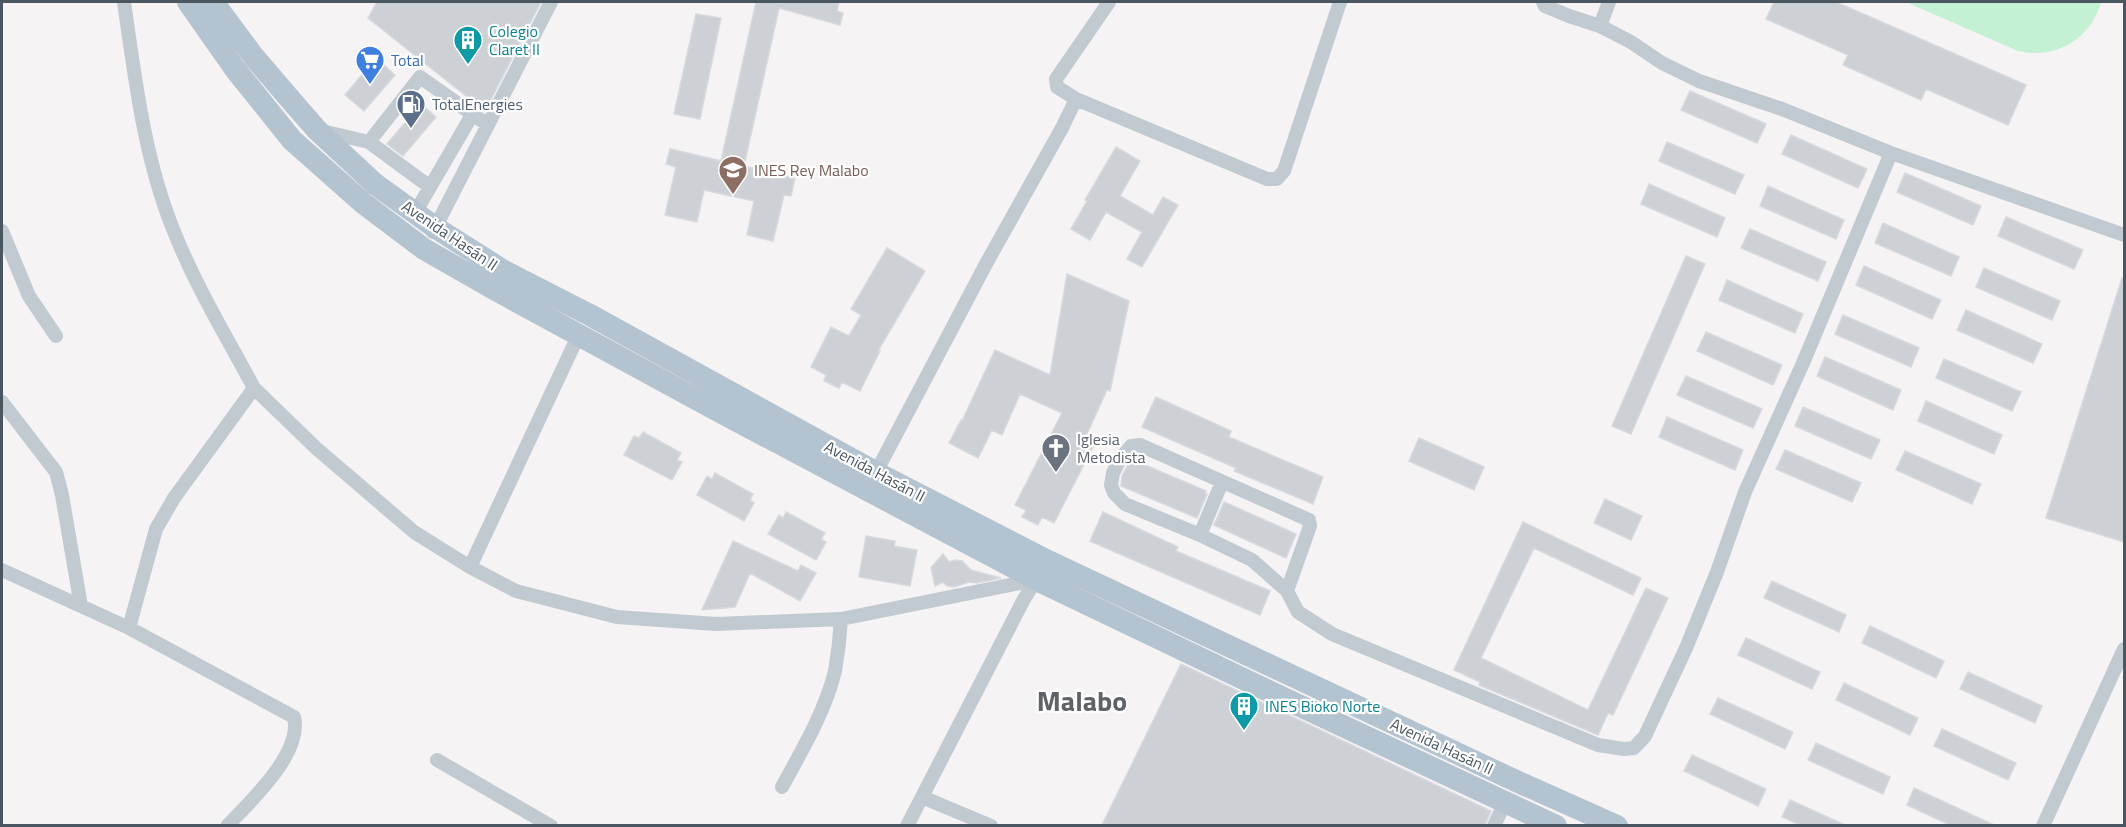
<svg xmlns="http://www.w3.org/2000/svg" width="2126" height="827" font-family="'Titillium Web',sans-serif">
	<style>
		.green { fill: #c4f0d3 }
		.building { fill: #cdd0d5; stroke: #d7d9de; stroke-width: 1.5 }
		.lines { fill: none; stroke-linecap: round; stroke-linejoin: round }
		.minor { stroke: #c1cad1; stroke-width: 14 }
		.primary { stroke: #b4c3d0; stroke-width: 22 }
		.labels { text-anchor: middle; dominant-baseline: central; stroke-width: 4.5; stroke-linejoin: round; paint-order: stroke }
		.culture-label { font-size: 16px; fill: #0d838f; stroke: #fff; text-anchor: start }
		.shop-label { font-size: 16px; fill: #366cbe; stroke: #fff; text-anchor: start }
		.service-label { font-size: 16px; fill: #4e5e75; stroke: #fff; text-anchor: start }
		.education-label { font-size: 16px; fill: #785e54; stroke: #fff; text-anchor: start }
		.street-label { font-size: 16px; fill: #4a5760; stroke: #fff }
		.worship-label { font-size: 16px; fill: #5b616d; stroke: #fff; text-anchor: start }
		.town-label { font-size: 28px; font-weight: bold; fill: #5f6368; stroke: #fff }
	</style>
	<rect width="100%" height="100%" fill="#f5f3f3"/>
	<path class="green" d="M1906,2H2101C2091,39 2055,60 2018,51Z"/>
	<path class="building" d="M377,2H541L485,111L368,18Z
		M756,2H839L837,11L843,13L840,25L779,8L744,166L795,178L791,196L784,195L773,241L747,235L754,201L704,190L697,222L665,215L676,167L666,164L670,149L721,161Z
		M1774,2H1836L2026,85L2008,125L1926,89L1921,100L1843,65L1848,55L1766,19Z
		M696,14L721,18L700,119L674,114Z
		M376,58L395,75L364,111L345,95Z
		M1690,91L1766,124L1757,143L1681,110Z
		M421,104L436,117L403,156L387,144Z
		M1791,135L1867,169L1858,188L1782,154Z
		M1667,142L1744,175L1735,194L1659,161Z
		M1116,147L1140,161L1120,196L1153,215L1163,197L1178,205L1142,267L1127,259L1142,232L1106,212L1090,240L1071,229L1087,201L1085,200Z
		M1905,173L1981,206L1973,225L1897,192Z
		M1649,184L1725,218L1717,237L1641,204Z
		M1768,186L1844,220L1836,239L1760,206Z
		M2006,217L2083,250L2074,269L1998,236Z
		M1883,223L1959,257L1951,276L1875,243Z
		M1750,229L1826,262L1818,281L1741,248Z
		M887,248L925,271L878,351H880L860,391L842,382L839,388L824,381L826,375L811,367L831,327L849,336L861,315L851,309Z
		M1686,256L1705,264L1631,434L1612,426Z
		M1864,266L1941,300L1932,319L1856,285Z
		M1984,268L2060,301L2052,320L1976,287Z
		M1067,274L1129,301L1110,391L1107,390L1086,436L1096,441L1054,523L1042,517L1038,525L1022,517L1026,510L1015,505L1062,413L1020,394L1002,435L992,430L978,458L949,443L961,420L962,421L995,350L1050,375Z
		M2122,278H2124V542L2046,518Z
		M1727,280L1803,314L1795,333L1719,300Z
		M1966,310L2042,344L2033,363L1957,330Z
		M1843,315L1919,348L1911,367L1835,334Z
		M1706,332L1782,365L1773,385L1697,351Z
		M1825,357L1901,390L1893,410L1817,376Z
		M1944,359L2021,392L2012,411L1936,378Z
		M1686,376L1762,409L1753,428L1677,395Z
		M1156,397L1231,431L1229,437L1323,477L1313,504L1234,471L1236,468L1142,427Z
		M1926,401L2002,435L1994,454L1918,421Z
		M1803,407L1880,440L1871,459L1795,426Z
		M1667,417L1743,450L1735,470L1659,437Z
		M643,432L681,453L677,460L682,462L672,480L624,455L634,436L639,438Z
		M1419,438L1484,467L1474,490L1409,461Z
		M1785,450L1861,483L1852,502L1776,469Z
		M1905,451L1981,484L1972,504L1896,470Z
		M1131,459L1206,491L1205,493L1207,494L1197,518L1121,486L1122,476Z
		M715,473L753,494L750,500L754,503L744,521L697,495L707,476L712,479Z
		M1605,499L1642,516L1631,540L1594,523Z
		M1224,502L1296,534L1286,558L1214,525Z
		M786,512L825,533L821,539L826,542L816,560L768,534L779,515L783,518Z
		M1103,512L1178,547L1176,551L1270,591L1260,615L1090,541Z
		M1523,522L1641,578L1633,595L1534,548L1481,658L1588,710L1646,588L1668,598L1613,715L1608,713L1598,735L1479,685L1480,682L1454,670Z
		M866,536L895,541L894,546L917,550L910,586L859,577Z
		M733,541L798,571L801,565L816,573L800,601L750,573L735,607L702,610Z
		M943,554L949,562L956,560L962,561L971,570L1001,578L977,583L969,582L954,587L947,586L943,582L935,586L931,568Z
		M1772,581L1846,615L1839,632L1764,598Z
		M1870,626L1944,661L1936,678L1862,643Z
		M1746,638L1820,672L1812,689L1738,655Z
		M1181,664L1491,811L1485,825H1102Z
		M1968,672L2042,706L2035,723L1960,689Z
		M1844,683L1918,718L1910,735L1836,700Z
		M1718,698L1793,732L1785,749L1710,714Z
		M1942,729L2016,763L2008,780L1934,746Z
		M1816,743L1890,777L1883,794L1808,760Z
		M1692,755L1766,789L1758,806L1684,771Z
		M1914,788L1994,825H1950L1907,805Z
		M1790,800L1845,825H1800L1782,817Z"/>
	<g class="lines">
		<path class="minor" d="M124,2C135,78 144,157 173,229C195,285 226,336 254,388L174,498L156,529L129,628
			M1109,2L1056,79L1057,87L1076,99L1267,179H1277L1284,171L1340,2
			M1543,2L1545,6L1569,16L1600,26L1631,42L1662,63L1699,81L1782,109L1891,153L2124,235
			M1600,26L1609,2
			M322,131L369,142L430,187
			M369,142L420,77L488,125
			M415,213L472,115
			M2,231L29,296L56,336
			M433,232L551,2
			M254,388L316,448L414,532L470,567L516,591L617,617L716,624L841,619L1035,580
			M2,402L56,472L62,495L81,606
			M873,478L987,262L1062,128L1076,99
			M1200,535L1222,482
			M470,567L579,334
			M2,570L129,628L294,717C303,753 250,802 227,826
			M1287,591L1310,526L1309,520L1140,445L1131,446L1120,459L1113,473L1111,485L1114,493L1125,504L1200,535L1252,560L1287,591L1298,612L1332,634L1598,745L1624,749L1634,748L1645,736L1686,648L1717,572L1745,492L1803,363L1891,153
			M437,760L551,826
			M782,787C802,750 825,712 835,671C838,654 840,637 841,619
			M922,797L991,826
			M907,826L1024,599L1039,576
			M1494,826L1506,800
			M2043,826L2124,649"/>
		<path class="primary" d="M188,2L235,69L292,140L363,203L424,249L494,289L724,414L1037,580L1279,696L1556,826
			M213,2L254,57L296,106L317,130L375,184L436,228L504,271L590,315L875,472L1048,561L1516,781L1617,826"/>
	</g>
	<defs>
		<g id="building-pin" transform="scale(1.5)"><path d="M0 17L-7.5 6A9.5 9.5 0 1 1 7.5 6Z" fill="#0f9aa8" stroke="#fff"/><path d="M-4-6H4V6H1V3H-1V6H-4ZM-2.5-4.3h1.7v1.8h-1.7ZM.8-4.3h1.7v1.8H.8ZM-2.5-1h1.7V.8h-1.7ZM.8-1h1.7V.8H.8Z" fill="#fff"/></g>
		<g id="supermarket-pin" transform="scale(1.5)"><path d="M0 17L-7.5 6A9.5 9.5 0 1 1 7.5 6Z" fill="#3f7fe0" stroke="#fff"/><path d="M-6-5.5h2.5l.6 2H6L4.5 2H-2.5L-4.4-4H-6ZM-1.5 3.2a1.3 1.3 0 1 0 .1 0ZM3 3.2a1.3 1.3 0 1 0 .1 0Z" fill="#fff"/></g>
		<g id="fuel-pin" transform="scale(1.5)"><path d="M0 17L-7.5 6A9.5 9.5 0 1 1 7.5 6Z" fill="#5c6f8a" stroke="#fff"/><path d="M-5.5-6h7V0h2V4h1.3V-2.5L3-4.5l.8-.8L6-3V5H2.5V1h-1V6h-7ZM-4.2-4.7v3.2H.2V-4.7Z" fill="#fff"/></g>
		<g id="university-pin" transform="scale(1.5)"><path d="M0 17L-7.5 6A9.5 9.5 0 1 1 7.5 6Z" fill="#8d6e63" stroke="#fff"/><path d="M0-5L7-2L0 1L-7-2ZM-4 1L0 2.5L4 1V4Q0 6-4 4Z" fill="#fff"/></g>
		<g id="church-pin" transform="scale(1.5)"><path d="M0 17L-7.5 6A9.5 9.5 0 1 1 7.5 6Z" fill="#6b7280" stroke="#fff"/><path d="M-1.2-6h2.4v3.5h3.3v2.4h-3.3V6h-2.4V-.1h-3.3v-2.4h3.3Z" fill="#fff"/></g>
	</defs>
	<g fill-rule="evenodd">
		<use href="#building-pin" x="468" y="40"/>
		<use href="#supermarket-pin" x="370" y="60"/>
		<use href="#fuel-pin" x="411" y="104"/>
		<use href="#university-pin" x="733" y="170"/>
		<use href="#church-pin" x="1056" y="448"/>
		<use href="#building-pin" x="1244" y="706"/>
	</g>
	<g class="labels">
		<g class="culture-label">
			<text x="489" y="31">Colegio<tspan x="489" dy="18">Claret II</tspan></text>
			<text x="1265" y="706">INES Bioko Norte</text>
		</g>
		<g class="shop-label">
			<text x="391" y="60">Total</text>
		</g>
		<g class="service-label">
			<text x="432" y="104">TotalEnergies</text>
		</g>
		<g class="education-label">
			<text x="754" y="170">INES Rey Malabo</text>
		</g>
		<g class="street-label">
			<text transform="translate(450 235) rotate(34)">Avenida Hasán II</text>
			<text transform="translate(875 471) rotate(28)">Avenida Hasán II</text>
			<text transform="translate(1442 746) rotate(25)">Avenida Hasán II</text>
		</g>
		<g class="worship-label">
			<text x="1077" y="439">Iglesia<tspan x="1077" dy="18">Metodista</tspan></text>
		</g>
		<g class="town-label">
			<text x="1082" y="700">Malabo</text>
		</g>
	</g>
	<rect width="2126" height="827" fill="none" stroke="#4a5760" stroke-width="6"/>
</svg>
